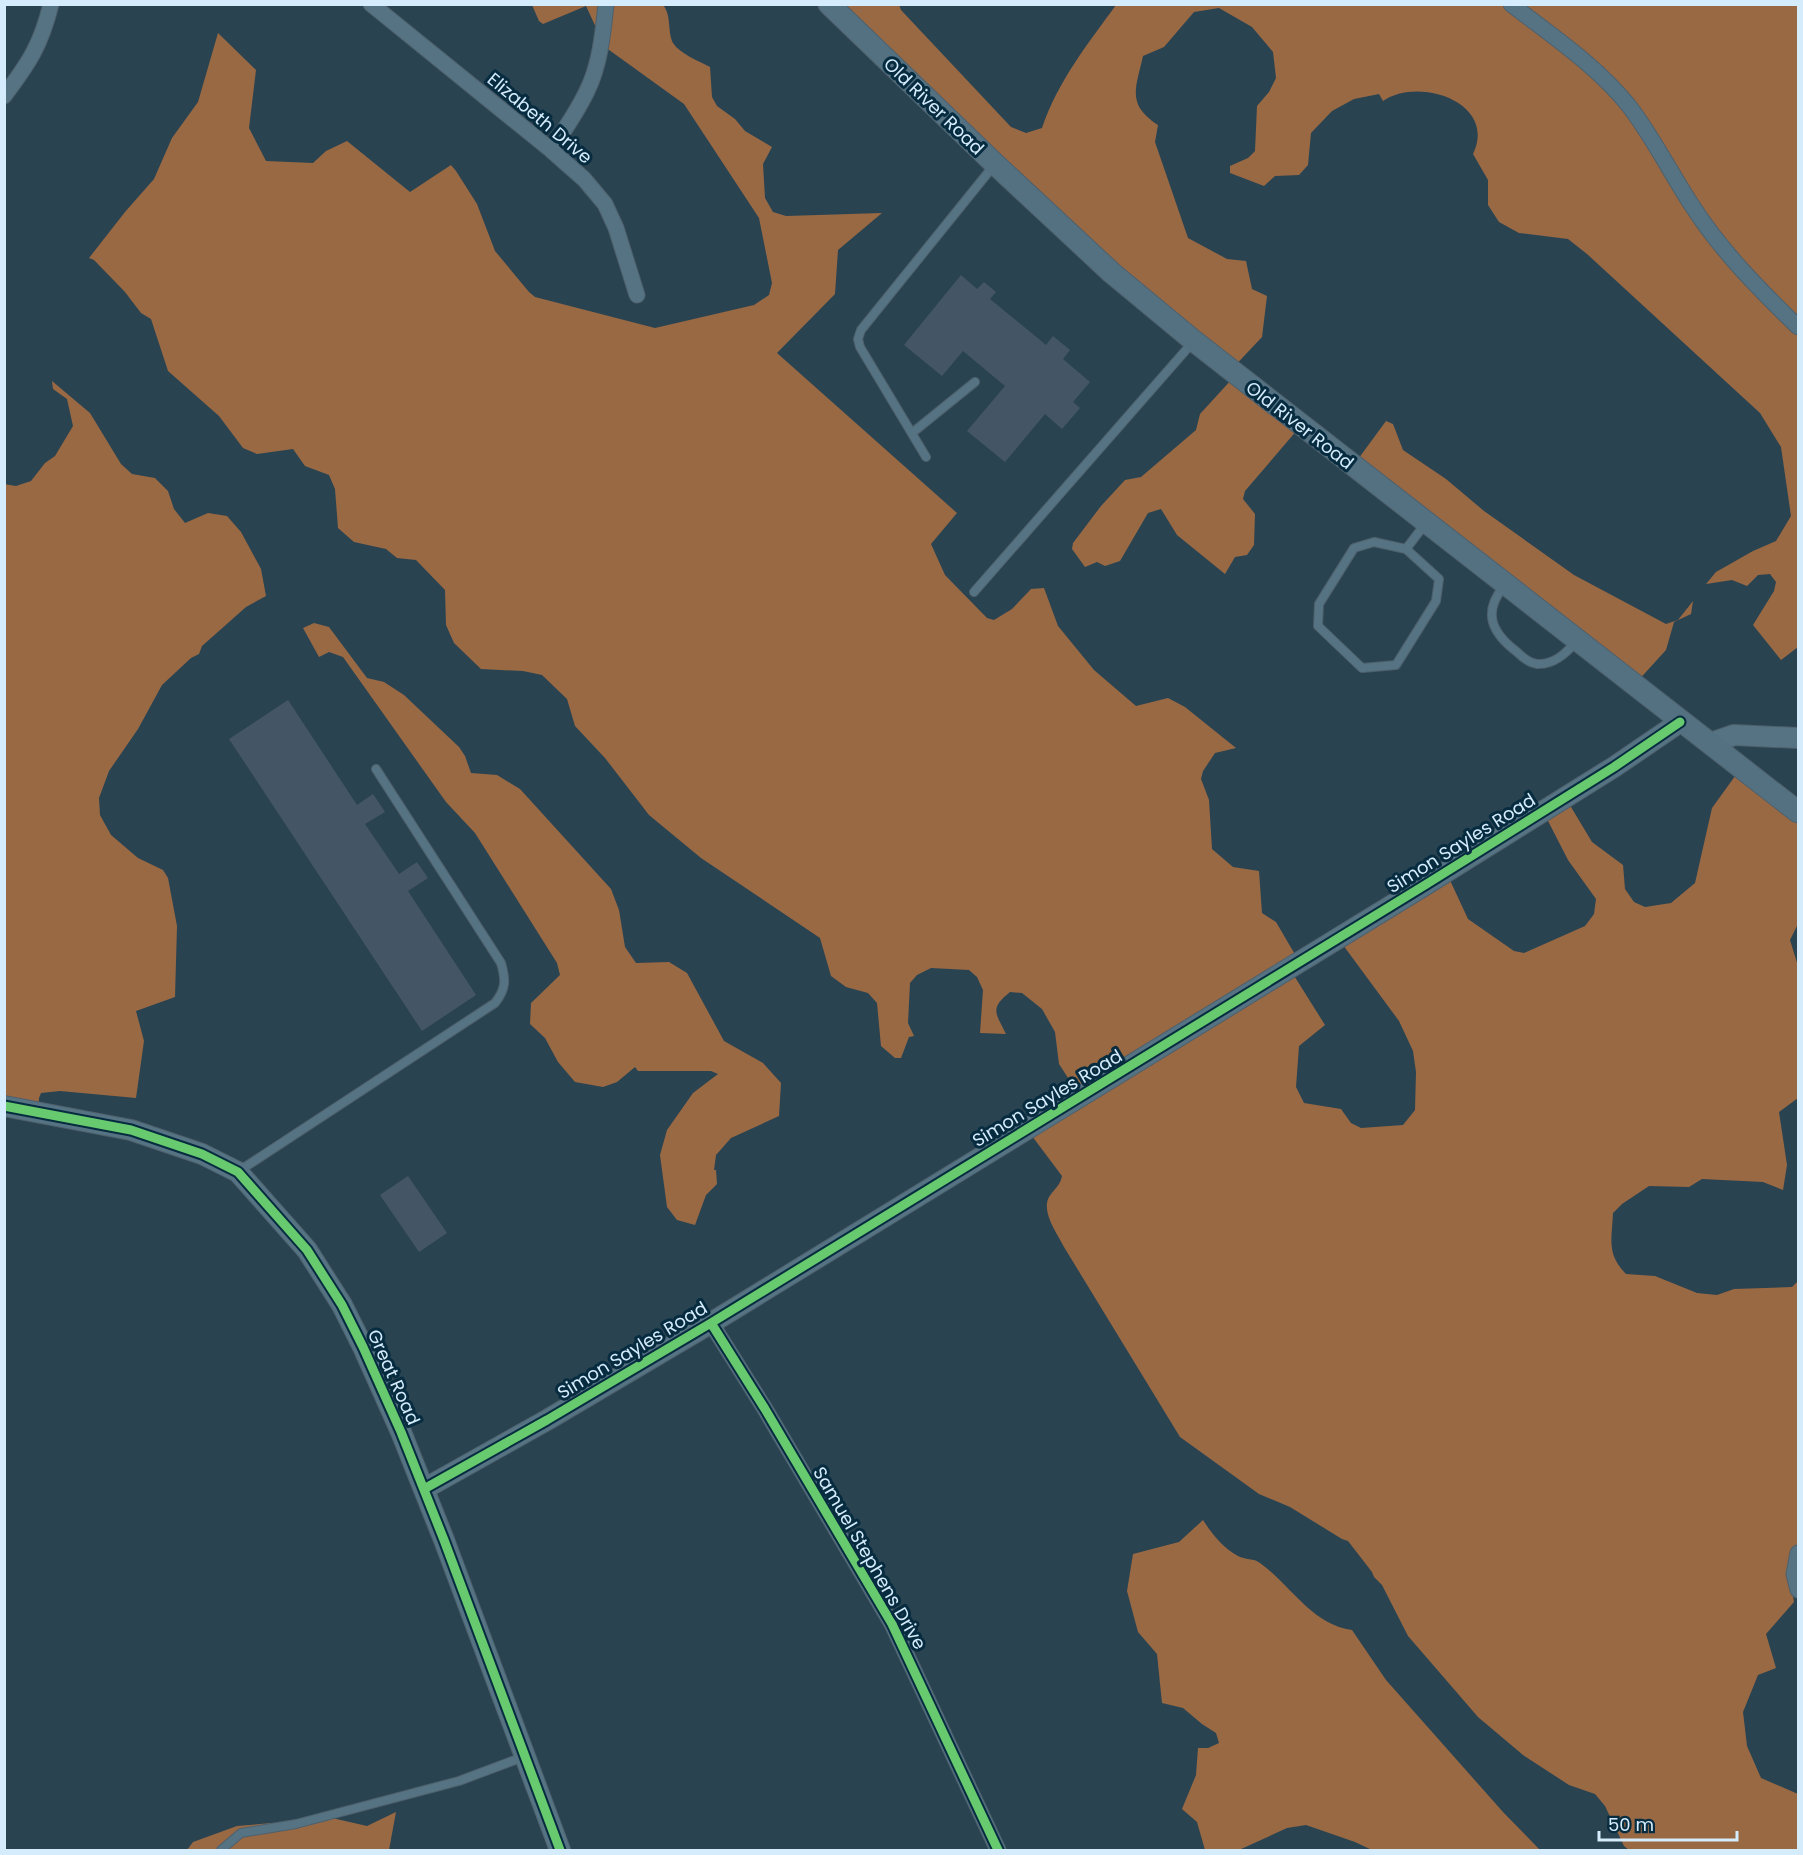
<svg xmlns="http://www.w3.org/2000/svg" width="1803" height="1855" font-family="Poppins,sans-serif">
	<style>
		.forest { fill: #996944 }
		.building { fill: #445666 }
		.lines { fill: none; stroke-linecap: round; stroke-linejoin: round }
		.service-casing { stroke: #4e606c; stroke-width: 10 }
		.minor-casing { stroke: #4e606c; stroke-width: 17 }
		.tertiary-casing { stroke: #4e606c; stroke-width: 22 }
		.secondary-casing { stroke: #4e606c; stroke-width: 23 }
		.service { stroke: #557383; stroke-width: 8 }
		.minor { stroke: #557383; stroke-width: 15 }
		.tertiary { stroke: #557383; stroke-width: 20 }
		.secondary { stroke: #547182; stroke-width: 21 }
		.cycleway-casing { stroke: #072c40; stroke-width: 13 }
		.cycleway { stroke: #67ca6e; stroke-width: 9 }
		.labels { text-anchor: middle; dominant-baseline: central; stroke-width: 6; stroke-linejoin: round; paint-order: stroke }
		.street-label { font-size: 18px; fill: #d5ecfc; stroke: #072c40 }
	</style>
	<rect width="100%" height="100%" fill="#2a4351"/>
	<path class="forest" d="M532,5H663C672,16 667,31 673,43C680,54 699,61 710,67L712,97L717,106L735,119L745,131L772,147L763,164L765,198L773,212L786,216L882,213L838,250L835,294L777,353L957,513L931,544L945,575L987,618L994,620L1012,609L1031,589L1044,588L1058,626L1094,670L1136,706L1168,698L1185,707L1236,748L1215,753L1203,771L1201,779L1209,800L1212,849L1233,867L1259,871L1262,913L1276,922L1300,963L1293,974L1325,1025L1299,1046L1296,1087L1304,1103L1341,1109L1351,1123L1361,1128L1403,1125L1415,1110L1416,1072L1413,1051L1399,1021L1343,945L1448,876L1468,919L1514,951L1524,953L1585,926L1594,914L1596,899L1568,860L1547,819L1568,802L1592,842L1623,865L1625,889L1634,902L1645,907L1671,903L1695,883L1712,808L1738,772L1798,817V924L1790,940L1798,966V1098L1779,1112L1787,1165L1783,1190L1763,1182L1702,1179L1689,1187L1649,1186L1622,1204L1613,1213C1612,1239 1606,1254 1626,1274L1655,1276L1697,1293L1717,1295L1734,1289L1792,1287L1798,1281V1565L1792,1591L1794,1602L1766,1634L1776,1668L1758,1675L1743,1712L1747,1746L1761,1778L1798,1794V1850H1629L1624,1846L1605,1806L1595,1794L1569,1785L1523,1755L1478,1717L1408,1636L1382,1585L1374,1577L1372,1572L1348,1541L1342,1539L1290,1507L1259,1494L1180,1437L1064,1247C1057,1233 1041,1212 1049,1197C1054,1189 1060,1186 1062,1176L1032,1136L1083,1101L1059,1064L1055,1032L1042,1009L1022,993L1010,992C989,1009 996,1013 1006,1034L980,1033L983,990L977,977L969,970L931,968L917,975L910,983L908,1023L914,1036L909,1037L901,1058H895L881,1046L877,1003L868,993L846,987L831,976L820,938L701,858L649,815L605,758L575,726L567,699L542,675L523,671L481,669L454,643L446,625L445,590L416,560L397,558L386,549L354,542L338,528L335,489L329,475L305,466L293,449L257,454L243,448L219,416L168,371L151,319L141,313L125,292L94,260L89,258L125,212L154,179L172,138L198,102L218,33L256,70L249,128L266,161L313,163L326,151L347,141L410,192L451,165L456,171L477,204L495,251L529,292L535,297L655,328L754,305L769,295L772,283L759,218L684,104L605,47L586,6L543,24L539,21Z
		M827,5H899L901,10L1011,127L1026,133L1042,128C1058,81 1087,45 1116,5H1798V647L1781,660L1753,625L1774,591L1776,582L1770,574L1758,575L1747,586L1732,580L1706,584L1716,572L1753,551L1776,541L1791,516L1781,447L1760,413L1587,254L1568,239L1519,233L1499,222L1488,205V180L1473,154C1498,102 1418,76 1383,101L1379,94L1354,99L1332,111L1311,133L1308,165L1299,175L1275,176L1264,186L1230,173V166L1248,158L1255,151L1257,106L1269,92L1276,78L1273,52L1252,27L1219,8L1194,12L1164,47L1143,56C1136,88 1126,104 1158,125L1155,142L1188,238L1227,259L1246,261L1252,289L1267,296L1262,337L1229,372Z
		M1232,379L1298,429L1245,491L1243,499L1255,514L1254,545L1247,555L1235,557L1225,574L1177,535L1161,509L1148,513L1120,561L1105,566L1097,562L1085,567L1072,549L1073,543L1101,506L1125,480L1141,477L1196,430L1200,414Z
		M52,381L90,413L121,464L132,474L155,478L168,491L174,509L185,523L208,513L227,516L241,532L261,569L266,596L246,607L202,646L199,654L191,658L162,685L138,729L109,771L99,798L100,815L111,835L138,858L163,870L168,878L177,926L175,997L136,1011L144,1041L136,1098L60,1091L41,1093L39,1098L38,1114L5,1110L4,484L16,486L31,481L45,463L55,456L73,426L67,399L53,389Z
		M1386,421L1393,424L1403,450L1446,479L1484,511L1574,575L1666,624L1678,620L1693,601L1691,614L1674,622L1666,650L1635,684L1353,466Z
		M314,623L329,627L367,678L384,682L404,695L459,747L465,756L471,773L497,775L520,789L611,889L619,910L625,947L636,963L669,962L687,973L724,1041L763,1063L781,1083L779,1116L731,1138L716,1155L714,1170H716L717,1184L706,1195L695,1225L677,1220L667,1207L660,1155L667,1130L693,1093L718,1074L711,1071H638L635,1067L617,1082L603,1087L575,1082L558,1062L545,1038L530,1024L531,1003L560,975L557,963L475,833L446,802L343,657L329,652L319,657L303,628Z
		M1203,1520C1212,1534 1223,1548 1238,1556C1245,1560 1254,1558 1260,1563C1291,1585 1311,1624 1352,1630L1386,1680L1503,1812L1540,1850H1372L1355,1842L1306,1825L1287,1828L1239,1850H1205L1197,1822L1182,1809L1196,1775L1198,1748H1208L1219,1743L1216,1733L1202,1724L1183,1708L1162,1703L1157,1654L1138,1632L1127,1591L1133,1554L1179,1542Z
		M396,1812L389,1850H187L193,1842L237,1826L332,1818L367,1826Z"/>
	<path class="building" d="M961,275L977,289L984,282L996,292L990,299L1046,345L1053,336L1070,350L1063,359L1090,382L1073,402L1080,408L1062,429L1045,414L1005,462L967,431L1005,386L963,351L942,376L904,345Z
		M288,700L357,805L373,794L385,812L365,824L399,874L417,862L428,878L408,891L476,995L422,1031L229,739Z
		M408,1176L447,1233L419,1252L380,1195Z"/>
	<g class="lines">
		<g class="service-casing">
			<path id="service" d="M912,433L975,382
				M926,457L860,347L858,339L861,330L995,164
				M1406,549L1439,579L1436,601L1396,665L1362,668L1318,626L1319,604L1354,548L1374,542L1406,549L1425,524
				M1504,586C1482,613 1492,633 1517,652C1522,657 1530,663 1537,664C1553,665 1567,653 1576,641
				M974,592L1193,342
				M239,1171L495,1003C506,989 506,980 501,963L376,769
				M221,1850L241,1833L296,1824L459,1781L523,1757"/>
		</g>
		<g class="minor-casing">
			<path id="minor" d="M371,4L551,150L584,179L605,204L616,228L637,295
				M1511,4C1552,36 1596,65 1629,106C1653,137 1671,174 1693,207C1722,252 1760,290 1798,327
				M4,96C29,63 41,45 51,4
				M551,150C564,131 577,112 587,91C600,65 603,33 606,4
				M711,1323L765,1409L892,1624L998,1850
				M1798,1553L1794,1574L1798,1590"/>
		</g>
		<g class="tertiary-casing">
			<path id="tertiary" d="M1711,743L1734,735L1798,738
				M4,1106L131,1130L202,1154L238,1172L307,1250L342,1305L363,1347L401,1432L444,1540L560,1850
				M424,1489L547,1420L711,1323L1425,885L1614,767L1680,722"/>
		</g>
		<g class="secondary-casing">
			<path id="secondary" d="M829,4L995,164L1112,273L1194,341L1798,812"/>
		</g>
		<use href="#service" class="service"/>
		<use href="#minor" class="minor"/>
		<use href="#tertiary" class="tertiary"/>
		<use href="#secondary" class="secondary"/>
		<g class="cycleway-casing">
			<path id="cycleway" d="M4,1106L131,1130L202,1154L238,1172L307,1250L342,1305L363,1347L401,1432L444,1540L560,1850
				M711,1323L765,1409L892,1624L998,1850
				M424,1489L547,1420L711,1323L1425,885L1614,767L1680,722"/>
		</g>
		<use href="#cycleway" class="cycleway"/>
	</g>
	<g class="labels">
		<g class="street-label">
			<text transform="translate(934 106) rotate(44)">Old River Road</text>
			<text transform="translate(540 118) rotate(40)">Elizabeth Drive</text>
			<text transform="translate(1300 425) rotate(38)">Old River Road</text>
			<text transform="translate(1461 843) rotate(-32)">Simon Sayles Road</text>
			<text transform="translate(1047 1098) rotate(-31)">Simon Sayles Road</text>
			<text transform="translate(632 1350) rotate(-31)">Simon Sayles Road</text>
			<text transform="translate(394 1377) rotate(66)">Great Road</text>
			<text transform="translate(870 1558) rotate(60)">Samuel Stephens Drive</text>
		</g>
	</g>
	<rect width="1803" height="1855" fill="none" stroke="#d5ecfc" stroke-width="12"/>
	<path d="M1599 1831v9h138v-9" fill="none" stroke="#d5ecfc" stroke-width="3"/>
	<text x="1608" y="1831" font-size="18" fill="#d5ecfc" stroke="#072c40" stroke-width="4.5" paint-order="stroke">50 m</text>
</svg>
